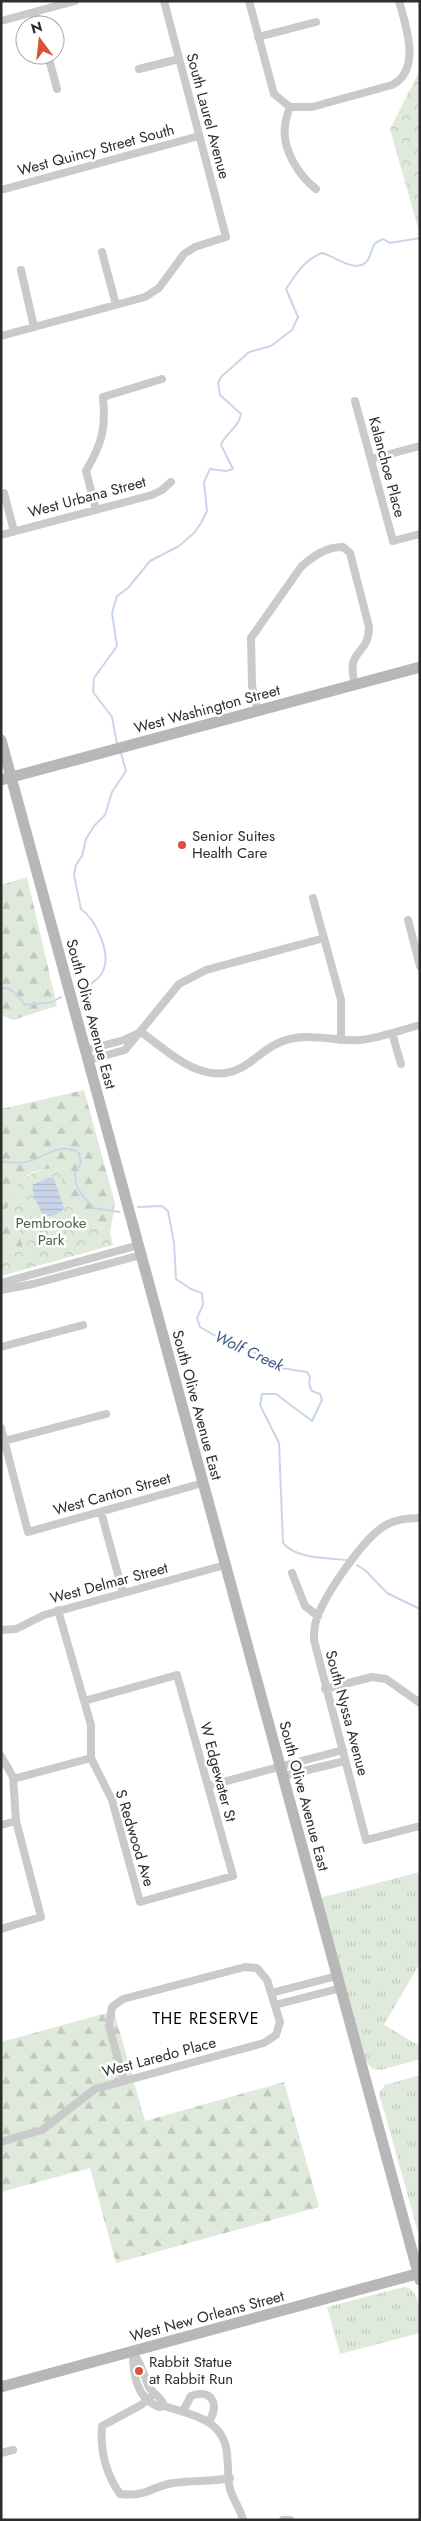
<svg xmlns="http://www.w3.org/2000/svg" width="421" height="2521" font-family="Jost,sans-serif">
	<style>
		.grass { fill: url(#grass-tufts) }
		.forest { fill: url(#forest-firs) }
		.park { fill: url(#park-crowns) }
		.water { fill: url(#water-rules) }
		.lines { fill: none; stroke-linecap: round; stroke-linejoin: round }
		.stream { stroke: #c9d6e9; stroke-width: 2 }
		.street { stroke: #cacaca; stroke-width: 8 }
		.secondary { stroke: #b7b7b7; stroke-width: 11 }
		.poi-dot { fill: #d9513b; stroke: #fff; stroke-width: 2 }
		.labels { text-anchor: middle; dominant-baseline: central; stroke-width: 5; stroke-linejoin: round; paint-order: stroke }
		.street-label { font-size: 15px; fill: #2d2d2d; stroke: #fff }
		.poi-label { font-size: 15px; fill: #2d2d2d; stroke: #fff; text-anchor: start }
		.park-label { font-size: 15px; fill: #48663e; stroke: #fff }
		.water-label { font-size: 16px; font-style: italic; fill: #415e8a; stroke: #fff }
		.neighbourhood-label { font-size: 16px; letter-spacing: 1px; fill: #000; stroke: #fff }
	</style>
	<defs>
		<pattern id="grass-tufts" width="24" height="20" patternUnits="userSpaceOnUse" patternTransform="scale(1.25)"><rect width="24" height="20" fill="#e0eadc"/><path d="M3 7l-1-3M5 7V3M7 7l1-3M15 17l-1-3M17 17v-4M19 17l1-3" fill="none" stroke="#c0c9bd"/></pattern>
		<pattern id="forest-firs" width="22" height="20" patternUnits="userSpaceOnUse" patternTransform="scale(1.25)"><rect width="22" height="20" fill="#e0eadc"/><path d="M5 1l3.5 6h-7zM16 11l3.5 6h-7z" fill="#c0c9bd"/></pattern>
		<pattern id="park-crowns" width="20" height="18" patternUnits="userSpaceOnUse" patternTransform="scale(1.25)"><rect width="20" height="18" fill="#e0eadc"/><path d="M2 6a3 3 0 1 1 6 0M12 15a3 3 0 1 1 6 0" fill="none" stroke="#c0c9bd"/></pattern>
		<pattern id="water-rules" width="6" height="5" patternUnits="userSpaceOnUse" patternTransform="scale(1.25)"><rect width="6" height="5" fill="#c9d6e9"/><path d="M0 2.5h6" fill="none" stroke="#adb8c8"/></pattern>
	</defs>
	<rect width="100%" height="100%" fill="#fff"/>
	<path class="grass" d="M420,1872V1963L384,2025L420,2046V2059L381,2070L373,2069L367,2063L359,2047L319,1898Z
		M420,2075V2239L379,2093L385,2085Z
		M404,2287C421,2288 420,2318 420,2333L340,2354L327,2307Z"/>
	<path class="forest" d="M27,877L57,1006L13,1020L1,1015V885Z
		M84,1090L115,1203L110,1233L82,1217L71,1208L58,1170C50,1168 44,1169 36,1171C7,1179 18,1227 23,1248L1,1253V1109Z
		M114,2011L145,2121L284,2082L319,2207L116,2263L90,2168L1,2192V2042Z"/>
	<path class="park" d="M420,70V235L390,129Z
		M51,1168L58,1170L61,1175L71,1208L82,1217L110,1233L113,1245L1,1276V1253L23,1248L16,1217L7,1209C13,1185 25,1172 51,1168Z"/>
	<path class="water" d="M48,1178L54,1179L64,1208C61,1215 50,1217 43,1215L34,1197L32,1185Z"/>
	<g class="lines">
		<path class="stream" d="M117,744L112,717L93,692L94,678L117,646L112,613L117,596L128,588L150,561L179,546L194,533L201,523L207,511L204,482L210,469L226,471L233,469L221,445C226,432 238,429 241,414L220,395L218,383L221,377L249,352L271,346L292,330L298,317L286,289C297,273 304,260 322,253C335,256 359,277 369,258C371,253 372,248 375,243L383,239L390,243L420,238
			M1,988C13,987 18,997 25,1005L52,1002L61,997
			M81,992C87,989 88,987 93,982C97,979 101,977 103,971C112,953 95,919 81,909L74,875L76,865L82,856L86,839L94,826L105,815L112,792L126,771L121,753
			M1,1161C9,1162 17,1164 26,1162C46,1158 58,1141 79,1153L81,1163L75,1173L76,1184L82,1195L94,1208L119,1212
			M138,1207L162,1206L168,1211L174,1243L176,1279L191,1289L202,1293L203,1305L197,1318L200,1327L226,1342L273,1359L281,1368L307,1372L310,1377L309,1384L312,1391L320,1394L322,1400L312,1421L276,1394H262L260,1405L279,1443L283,1543C296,1559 327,1558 346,1560
			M357,1565L366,1571L387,1593L420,1609"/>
		<path class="street" d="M249,1L274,94L290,107C288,113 285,120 285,127C282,149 299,176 316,189
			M36,12L40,25
			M1,21L75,1
			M258,37L316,22
			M48,55L57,89
			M139,69L179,59
			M290,107H312L392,85C421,70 407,29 399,1
			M1,190L199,136
			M102,252L116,305
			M21,270L34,327
			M1,336L145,297L159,288L184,254L195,247L226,237L164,1
			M355,401L393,541L420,534
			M371,459L420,446
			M4,493L14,531
			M96,510L86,471C102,443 106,430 103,397L162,379
			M1,535L152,495L162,490L171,482
			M258,711L252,686L251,638L301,567C313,556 326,547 343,547L350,553L369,627C369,657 345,647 355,685
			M313,898L341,1000V1040
			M408,920L420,966
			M141,1032C173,1055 209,1092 249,1063C264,1052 275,1041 295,1038C317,1034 338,1042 360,1040C380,1038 401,1030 420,1025
			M392,1033L401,1064
			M86,1050L124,1040L137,1034
			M88,1060L125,1050L179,984L206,970L324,938
			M1,1283L139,1245
			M1,1290L33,1284L141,1255
			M1,1347L83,1325
			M1,1428L28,1532L203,1483
			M4,1441L106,1414
			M101,1512L123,1593
			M420,1518C408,1518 396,1519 386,1525C364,1537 323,1597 316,1621C314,1627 314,1634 314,1640L366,1840L420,1826
			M292,1573L305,1606L318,1616
			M58,1610L91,1725V1758L112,1800L140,1902L233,1876L177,1675L84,1701
			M1,1630L16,1629L44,1615L225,1565
			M325,1689L372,1677L386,1679L420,1703
			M1,1756L13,1777L16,1821L41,1917L1,1929
			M283,1776L345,1761
			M13,1779L91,1758
			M208,1786L343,1750
			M1,1825L16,1821
			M271,1993L337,1976
			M275,2005L341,1988
			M1,2142L42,2130L95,2089L264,2043L276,2035L280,2022L267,1980L257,1968L245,1967L123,1999L112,2007L109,2026L124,2081
			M133,2352C133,2374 136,2398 159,2407L164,2406C191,2415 223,2418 227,2453C228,2463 228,2474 229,2484C230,2496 240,2507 243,2520
			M133,2352C142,2365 143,2374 149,2387C153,2394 163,2398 164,2406
			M154,2394L141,2405L102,2426C100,2451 106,2474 120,2494C149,2497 151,2486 174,2483C193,2480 211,2482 230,2478
			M183,2411L191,2396C212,2388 220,2405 209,2421
			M1,2453L13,2450
			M283,2520H290"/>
		<path class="secondary" d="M1,740L420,2280
			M1,780L420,667
			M1,2387L420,2273"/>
	</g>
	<g class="poi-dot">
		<circle cx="182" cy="845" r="5"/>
		<circle cx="139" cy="2371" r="5"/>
	</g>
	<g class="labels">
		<g class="street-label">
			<text transform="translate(208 116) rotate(75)">South Laurel Avenue</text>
			<text transform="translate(96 150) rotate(-15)">West Quincy Street South</text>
			<text transform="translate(387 467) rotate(75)">Kalanchoe Place</text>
			<text transform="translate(87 497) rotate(-15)">West Urbana Street</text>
			<text transform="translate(207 709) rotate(-15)">West Washington Street</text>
			<text transform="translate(91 1014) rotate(75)">South Olive Avenue East</text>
			<text transform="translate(197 1405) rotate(75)">South Olive Avenue East</text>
			<text transform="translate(112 1494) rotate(-16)">West Canton Street</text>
			<text transform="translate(109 1583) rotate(-15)">West Delmar Street</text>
			<text transform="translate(347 1713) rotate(75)">South Nyssa Avenue</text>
			<text transform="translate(218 1772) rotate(75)">W Edgewater St</text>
			<text transform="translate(304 1796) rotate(75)">South Olive Avenue East</text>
			<text transform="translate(135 1838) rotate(73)">S Redwood Ave</text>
			<text transform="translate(159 2057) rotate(-15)">West Laredo Place</text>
			<text transform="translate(207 2316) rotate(-15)">West New Orleans Street</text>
		</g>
		<g class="poi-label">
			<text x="192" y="836">Senior Suites<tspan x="192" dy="17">Health Care</tspan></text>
			<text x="149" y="2362">Rabbit Statue<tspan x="149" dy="17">at Rabbit Run</tspan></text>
		</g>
		<g class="park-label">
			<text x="51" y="1223">Pembrooke<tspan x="51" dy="17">Park</tspan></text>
		</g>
		<g class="water-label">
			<text transform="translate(249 1351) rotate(25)">Wolf Creek</text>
		</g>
		<g class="neighbourhood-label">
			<text x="206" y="2018">THE RESERVE</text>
		</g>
	</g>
	<rect width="421" height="2521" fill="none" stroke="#2d2d2d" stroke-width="5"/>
	<g transform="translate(40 40) rotate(345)"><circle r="24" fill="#ffffff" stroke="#ababab"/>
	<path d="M0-4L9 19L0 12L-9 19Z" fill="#d9513b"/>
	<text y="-8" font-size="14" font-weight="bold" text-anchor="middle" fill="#2d2d2d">N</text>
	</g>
</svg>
